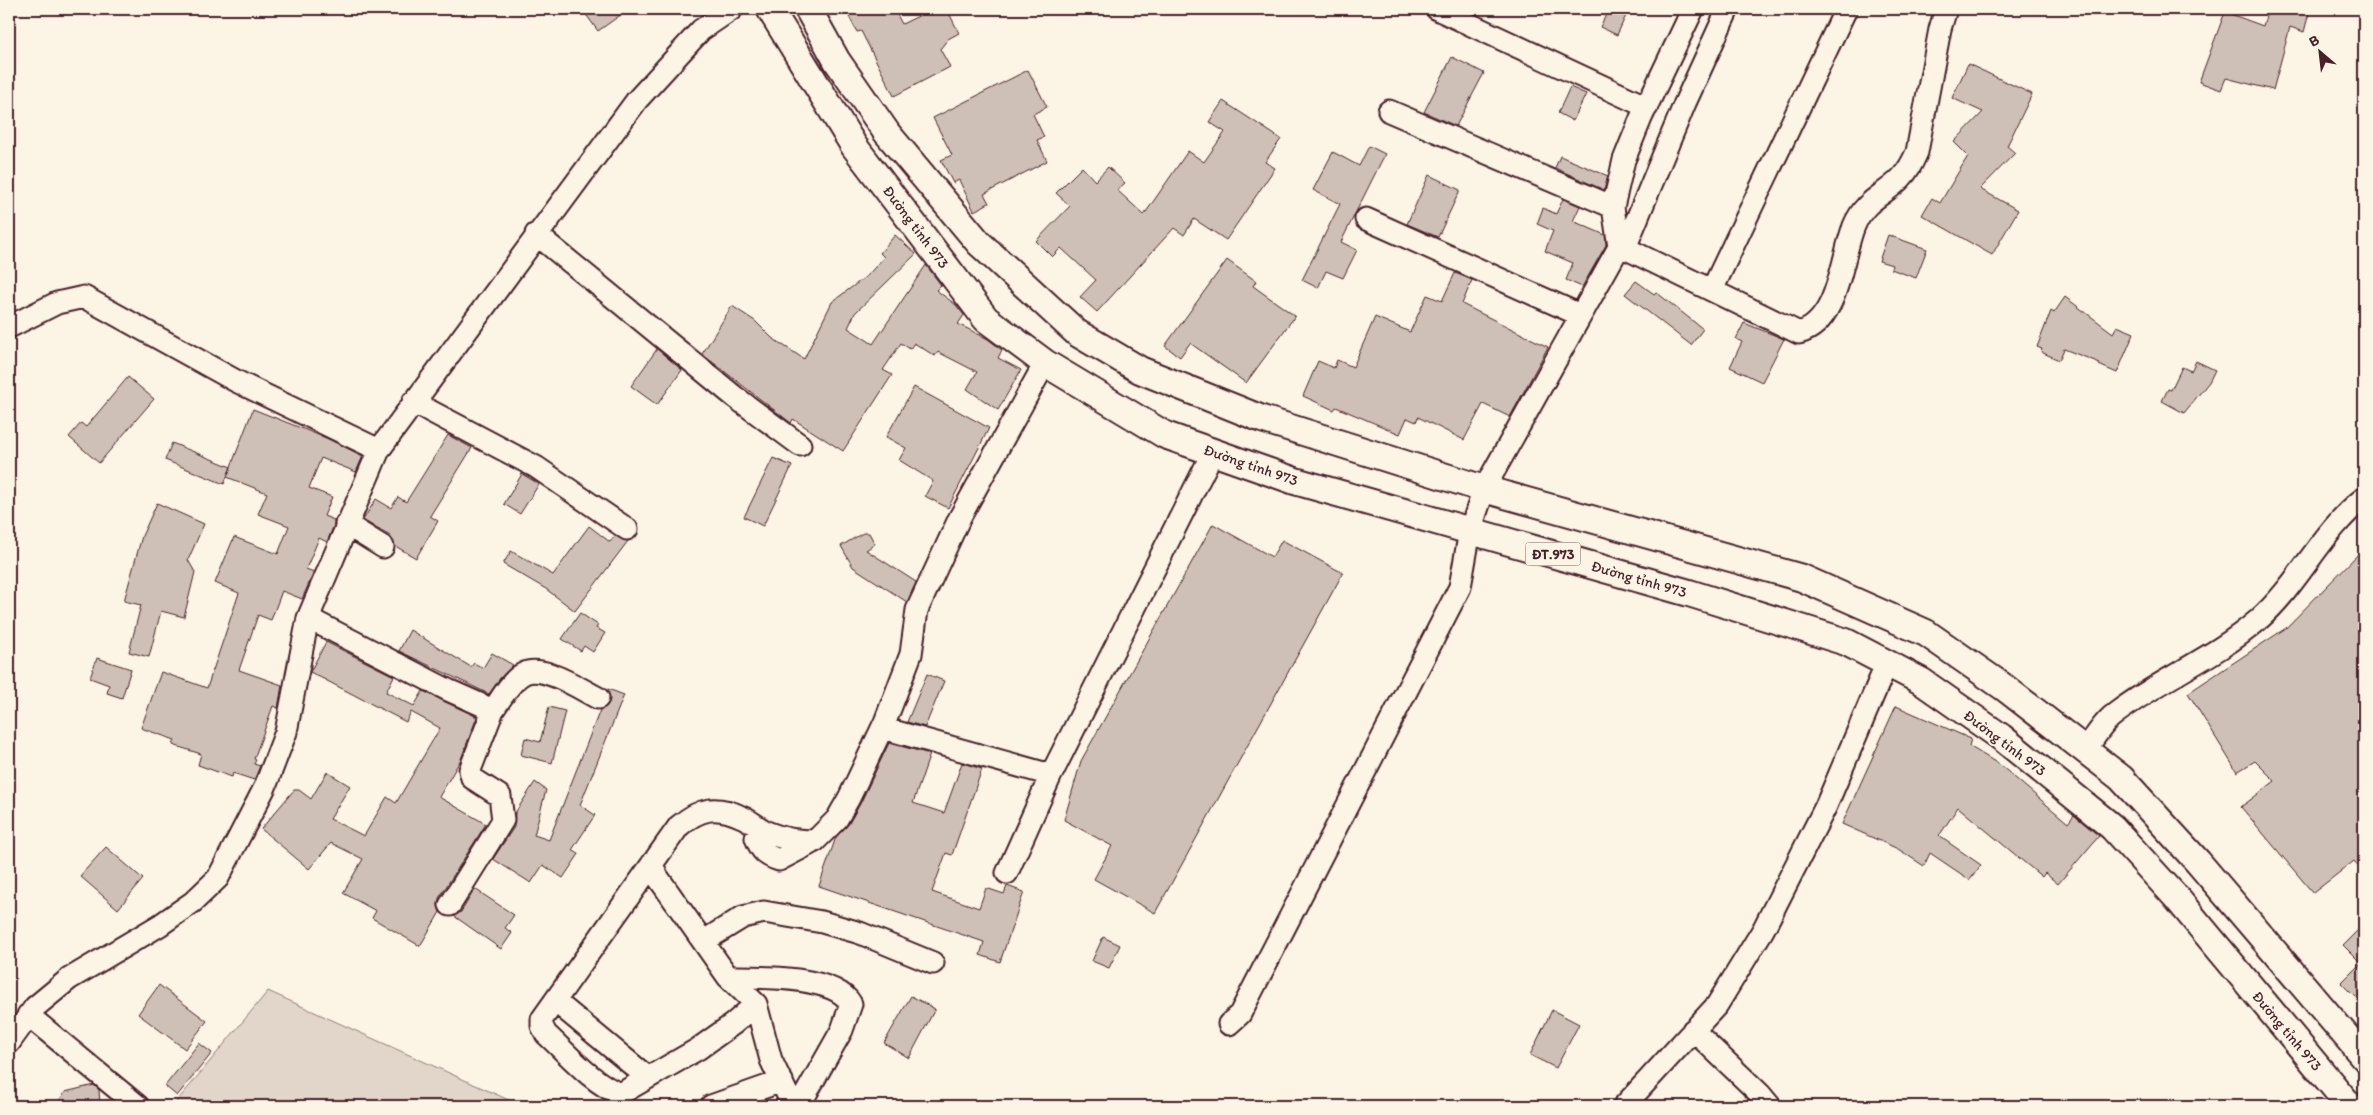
<svg xmlns="http://www.w3.org/2000/svg" width="2373" height="1115" font-family="Itim,sans-serif">
	<style>
		.green { fill: #e2d5ca; stroke: #967a7a }
		.building { fill: #cfc0b7; stroke: #4a1f2b }
		.lines { fill: none; stroke-linecap: round; stroke-linejoin: round }
		.minor-casing { stroke: #4a1f2b; stroke-width: 25 }
		.major-casing { stroke: #4a1f2b; stroke-width: 30 }
		.minor { stroke: #fcf5e5; stroke-width: 21 }
		.major { stroke: #fcf5e5; stroke-width: 26 }
		.labels { text-anchor: middle; dominant-baseline: central; stroke-width: 4; stroke-linejoin: round; paint-order: stroke }
		.shield { fill: #fcf5e5; stroke: #7f5f63; stroke-width: 1 }
		.shield-label { font-size: 14px; font-weight: bold; fill: #4a1f2b }
		.street-label { font-size: 15px; fill: #4a1f2b; stroke: #fcf5e5 }
	</style>
	<rect width="100%" height="100%" fill="#fcf5e5"/>
	<filter id="ink" filterUnits="userSpaceOnUse"><feTurbulence type="fractalNoise" baseFrequency=".02" numOctaves="2"/><feDisplacementMap in="SourceGraphic" scale="10" xChannelSelector="R" yChannelSelector="G"/><feConvolveMatrix kernelMatrix="1 2 1 2 8 2 1 2 1" color-interpolation-filters="sRGB"/></filter>
	<g filter="url(#ink)">
		<path class="green" d="M268,991L522,1106H173Z"/>
		<path class="building" d="M582,9H629L598,31Z
			M845,9H894L902,24L933,9H947L959,33L948,39L940,49L950,67L894,96L861,31L857,32Z
			M1609,9H1629L1617,35L1600,27Z
			M2268,9H2310L2304,32L2290,27L2273,90L2226,78L2221,90L2199,82L2225,12L2263,26Z
			M1452,57L1484,73L1456,126L1424,112Z
			M1968,64L2032,94L2007,146L2015,153L1980,189L2018,210L1992,255L1922,215L1932,198L1940,203L1968,156L1954,142L1983,112L1952,98Z
			M1028,70L1047,107L1033,114L1044,137L1037,140L1047,161L984,194L989,203L974,211L959,180L953,183L941,160L952,155L933,118Z
			M1570,87L1586,94L1573,121L1558,113Z
			M1223,101L1281,139L1265,162L1275,168L1226,240L1194,219L1184,235L1174,228L1097,312L1080,297L1096,280L1061,248L1052,257L1036,241L1070,206L1056,193L1082,167L1095,181L1108,167L1125,183L1117,190L1144,215L1188,151L1204,162L1225,132L1209,122Z
			M1369,146L1385,154L1341,242L1357,250L1343,278L1326,271L1318,288L1302,280L1340,204L1313,190L1333,152L1359,166Z
			M1560,156L1608,176L1604,190L1555,168Z
			M1429,175L1460,190L1438,237L1407,224Z
			M1563,199L1580,206L1573,221L1605,235L1606,245L1582,287L1566,280L1573,263L1545,251L1553,231L1537,224L1543,208L1556,214Z
			M895,235L916,254L855,313L848,328L873,344L926,265L941,285L936,290L955,304L964,315L958,324L988,339L1002,350L998,358L1021,370L998,410L967,389L977,372L938,352L935,356L914,343L910,349L901,343L883,370L892,375L843,451L793,419L791,423L702,354L732,306L755,321L772,338L804,359L832,302L868,275L884,257L880,253Z
			M1888,235L1927,249L1916,278L1891,269L1892,265L1879,261Z
			M1227,260L1256,281L1253,286L1295,316L1246,383L1190,343L1180,357L1165,346Z
			M1455,273L1472,280L1462,304L1548,347L1510,417L1483,404L1464,440L1418,417L1416,422L1407,418L1400,434L1336,407L1334,410L1303,396L1318,361L1334,368L1337,360L1353,367L1375,317L1410,332L1427,295L1442,301Z
			M1636,281L1654,294L1656,292L1703,329L1691,345L1625,294Z
			M2065,297L2113,333L2117,326L2134,333L2117,373L2099,365L2100,363L2064,349L2059,360L2041,352L2042,349L2037,347L2051,311L2054,313Z
			M1744,323L1784,339L1762,382L1730,367L1742,342L1736,339Z
			M657,349L682,370L657,405L631,386Z
			M2196,361L2215,370L2209,382L2184,413L2162,401L2168,389L2171,390L2182,367L2191,371Z
			M128,377L154,399L99,463L69,437L81,423L86,427Z
			M914,387L989,428L948,508L925,496L933,481L899,460L906,448L886,437Z
			M253,409L326,438L363,456L356,472L321,458L309,488L332,497L324,516L334,520V525L327,542L319,538L306,569L314,572L302,599L282,591L271,620L258,615L239,670L282,685L278,708L273,706L254,759L256,760L254,764L260,766L254,780L233,773L232,777L198,765L201,754L173,745L175,740L141,728L161,672L207,688L239,593L215,583L234,537L278,554L289,526L258,514L267,493L227,477Z
			M448,435L472,448L430,516L438,521L416,558L395,546L390,536L363,520L376,499L391,508L398,497L406,502Z
			M172,443L231,467L224,484L165,460Z
			M773,458L792,466L763,526L744,517Z
			M522,474L539,484L520,514L504,504Z
			M157,503L204,524L188,560L195,572L184,617L161,611L149,657L129,652L141,605L124,601L142,536Z
			M1213,524L1272,557L1282,540L1343,573L1155,913L1094,879L1112,846L1064,820L1081,761Z
			M589,526L610,542L615,536L628,541L575,611L546,589L503,564L511,551L553,575Z
			M863,533H869L875,544L866,550L916,582L907,602L853,567L841,546Z
			M2364,548V872L2354,861L2313,893L2241,807L2275,781L2255,761L2237,772L2188,693L2286,628Z
			M580,613L598,625L596,628L605,633L593,652L584,646L581,651L562,639Z
			M410,630L471,667L474,663L483,668L492,653L513,665L501,677L489,694L399,651Z
			M326,642L394,676L386,692L414,706L423,691L477,717L461,759L439,797L486,824L439,898L438,905L440,912L420,946L372,918L376,911L343,893L363,859L331,843L309,869L261,829L294,790H299L311,799L327,772L350,786L330,819L364,836L387,797L396,803L440,728L411,712L406,722L310,672Z
			M97,658L131,669L122,698L107,693L109,685L90,678Z
			M927,674L944,681L925,727L907,722Z
			M608,689L624,695L580,805L595,815L572,850L579,854L563,878L543,865L531,883L493,859L514,827L515,813L535,782L546,790L534,835L549,840L600,710L609,703Z
			M1896,706L1971,739L1969,746L2000,765L2068,823L2074,815L2099,836L2058,884L2045,873L2042,877L1958,807L1939,836L1981,865L1970,880L1930,853L1924,866L1898,849L1842,824Z
			M549,707L565,711L552,763L521,755L525,738L540,742Z
			M889,743L930,754L913,803L944,813L962,763L982,769L952,855L946,853L932,892L979,908L986,888L1004,894L1007,886L1024,892L1000,962L980,955L984,942L819,886L836,837L848,825L860,804Z
			M106,847L143,879L118,909L80,876Z
			M475,889L514,915L505,928L512,933L501,949L454,916L461,912Z
			M2364,924V1006L2341,983L2361,963L2343,945Z
			M1103,937L1120,945L1109,968L1092,961Z
			M159,985L207,1021L185,1049L138,1014Z
			M911,996L935,1009L909,1058L884,1043Z
			M1552,1010L1579,1024L1556,1068L1530,1055Z
			M199,1043L212,1053L177,1096L165,1086Z
			M94,1085L99,1090L100,1106H55L65,1092Z"/>
		<g class="lines">
			<g class="minor-casing">
				<path id="minor" d="M1437,9L1647,107
					M1389,111L1613,207
					M1366,219L1580,315
					M536,234L735,397L800,445
					M1619,247L1625,248L1799,333C1839,322 1841,258 1854,226C1865,199 1884,196 1901,178C1909,170 1913,161 1917,152L1940,29L1946,9
					M1625,248L1685,103L1728,9
					M1712,290L1846,9
					M9,327L57,303L84,297L236,381L379,450
					M413,402L536,467L627,529
					M346,524L383,547
					M308,618L448,690L493,710L470,770L472,778L500,796L503,820L450,905
					M493,710C501,699 511,680 523,674C542,663 580,689 598,698
					M886,729L1051,775
					M2085,750C2093,740 2101,726 2111,717C2156,681 2213,659 2257,621C2299,585 2321,531 2364,498
					M768,833L756,838C761,851 766,856 779,860L815,841
					M652,864L657,876L728,977L756,1004L771,1060L793,1106
					M1007,873L1051,775L1213,452
					M704,941L743,917L764,912L822,922L860,933L933,963
					M728,977C758,977 835,975 851,1004L842,1030L799,1106
					M555,1001L647,1077
					M756,1004L733,1024L698,1049L620,1094C592,1083 568,1054 546,1034L542,1026V1019L679,826C700,808 716,805 742,817C752,821 759,829 769,833C783,839 799,841 815,841L837,819L849,798L885,722L911,654L917,610L960,517L1045,363
					M28,1015L138,1106
					M1229,1024L1240,1014L1460,587L1470,531L1484,489L1619,247L1613,207L1624,160L1641,118L1693,9
					M1693,1030L1760,1094L1770,1106
					M9,1043L35,1007L69,979L160,925L193,902L218,878L265,787L286,732L308,618L379,450L637,100L701,30L732,9
					M711,1106L782,1081
					M1624,1106L1717,1005L1763,930L1826,806L1887,663"/>
			</g>
			<g class="major-casing">
				<path id="major" d="M770,9L854,146L986,319L1045,363L1165,435L1295,481L1689,593L1846,642L1921,681L2001,737L2112,827L2175,896L2350,1106
					M808,9L837,61L887,133L979,243L1077,333L1140,370L1262,419L1484,489L1802,578L1926,633L2005,688L2121,778L2198,862L2364,1057"/>
			</g>
			<use href="#minor" class="minor"/>
			<use href="#major" class="major"/>
		</g>
	</g>
	<g class="labels">
		<rect class="shield" x="1525.5" y="542.5" width="55" height="23" rx="4"/>
		<g class="shield-label">
			<text x="1553" y="554">ĐT.973</text>
		</g>
		<g class="street-label">
			<text transform="translate(916 227) rotate(53)">Đường tỉnh 973</text>
			<text transform="translate(1251 465) rotate(19)">Đường tỉnh 973</text>
			<text transform="translate(1639 579) rotate(16)">Đường tỉnh 973</text>
			<text transform="translate(2005 743) rotate(37)">Đường tỉnh 973</text>
			<text transform="translate(2287 1031) rotate(50)">Đường tỉnh 973</text>
		</g>
	</g>
	<rect width="2373" height="1115" fill="none" stroke="#fcf5e5" stroke-width="30"/>
	<rect x="15" y="15" width="2343" height="1085" fill="none" stroke="#4a1f2b" stroke-width="2" filter="url(#ink)"/>
	<g transform="translate(2320 52) rotate(332)" stroke="#fcf5e5" stroke-width="4" paint-order="stroke">
	<path d="M0-4L9 19L0 12L-9 19Z" fill="#4a1f2b"/>
	<text y="-8" font-size="14" font-weight="bold" text-anchor="middle" fill="#4a1f2b">B</text>
	</g>
</svg>
